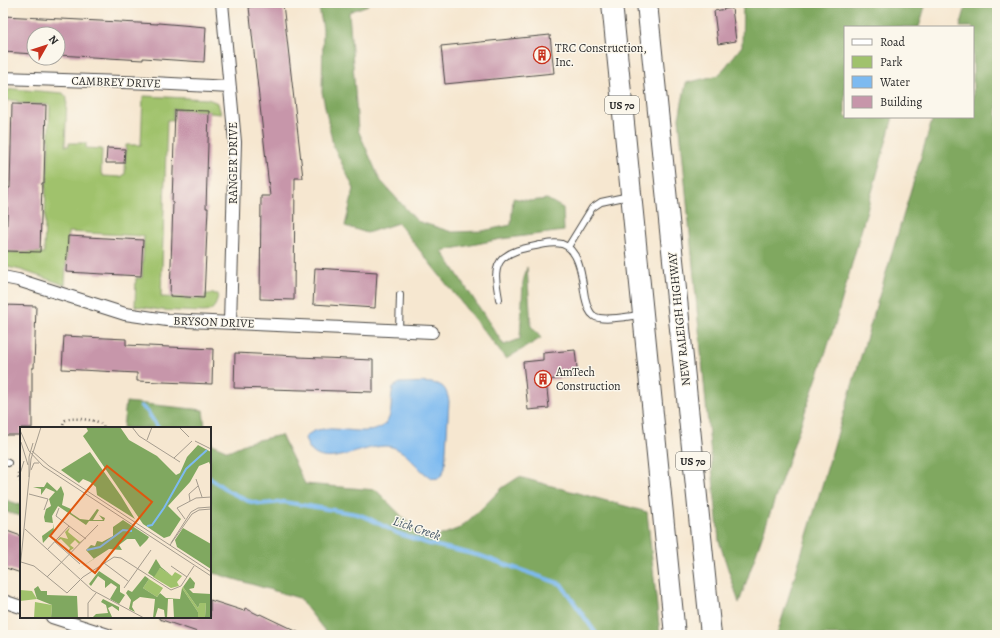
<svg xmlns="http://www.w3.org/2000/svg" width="1000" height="638" font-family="Alegreya,serif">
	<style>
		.green { fill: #a0c26c; stroke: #66764c }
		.forest { fill: #80a860; stroke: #566a46 }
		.water { fill: #7dbaf0; stroke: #54728e }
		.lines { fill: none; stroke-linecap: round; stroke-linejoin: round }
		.stream { stroke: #7dbaf0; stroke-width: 4 }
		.building { fill: #c796aa }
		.service-casing { stroke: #494744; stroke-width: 8 }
		.minor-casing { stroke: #494744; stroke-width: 14 }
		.trunk-casing { stroke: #494744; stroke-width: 22 }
		.path { stroke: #494744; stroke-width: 2.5; stroke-dasharray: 1 3; stroke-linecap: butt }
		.service { stroke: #fff; stroke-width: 6 }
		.minor { stroke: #fff; stroke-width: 12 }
		.trunk { stroke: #fff; stroke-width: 20 }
		.labels { text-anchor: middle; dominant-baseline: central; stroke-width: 3; stroke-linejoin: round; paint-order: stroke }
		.shield { fill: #fbf7ec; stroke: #696865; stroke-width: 1 }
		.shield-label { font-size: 11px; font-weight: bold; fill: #2b2b2b }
		.poi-label { font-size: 12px; fill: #2b2b2b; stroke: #fbf7ec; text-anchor: start }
		.street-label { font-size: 12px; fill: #2b2b2b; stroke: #fbf7ec }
		.water-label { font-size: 13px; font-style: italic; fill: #445666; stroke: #fbf7ec }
		.inset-river { fill: none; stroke: #7dbaf0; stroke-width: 2 }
		.inset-road { fill: none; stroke: #a59c8e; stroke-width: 1 }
		.view { fill: #df570e; fill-opacity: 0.15; stroke: #df570e; stroke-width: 2 }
		.inset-edge { fill: none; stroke: #2b2b2b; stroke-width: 2 }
	</style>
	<rect width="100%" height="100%" fill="#fbf7ec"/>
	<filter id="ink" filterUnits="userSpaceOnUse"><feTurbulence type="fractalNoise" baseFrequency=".025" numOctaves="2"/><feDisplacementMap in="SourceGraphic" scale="8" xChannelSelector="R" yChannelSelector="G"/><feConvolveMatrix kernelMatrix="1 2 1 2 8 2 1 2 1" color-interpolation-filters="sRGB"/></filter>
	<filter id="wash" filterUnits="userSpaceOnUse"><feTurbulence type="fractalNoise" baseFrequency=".012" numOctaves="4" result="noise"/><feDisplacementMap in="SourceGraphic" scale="16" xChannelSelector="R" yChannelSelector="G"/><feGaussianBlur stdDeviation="0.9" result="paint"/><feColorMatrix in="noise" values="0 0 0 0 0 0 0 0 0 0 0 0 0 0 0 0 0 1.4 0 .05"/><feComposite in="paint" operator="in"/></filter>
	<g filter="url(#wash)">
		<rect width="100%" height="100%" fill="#f6e7d0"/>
		<path class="green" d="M14,89L63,93L67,98L65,146H69V143H86V148L102,149L101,173L103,176L121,177L125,174L126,145H141L143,96L208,99L218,103L221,114L210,113L209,111L173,109V120H167L161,297L205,299L206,294H218C217,304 214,312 203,312L160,310L135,306L136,278H142L144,236L68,232L65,285L21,270L3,266V249H5V252L44,253L46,183H47L50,105L18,103V101L7,100L6,105H3V91Z"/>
		<path class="forest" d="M318,3H370L368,5L349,12L358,130L380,180L417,221L452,232L482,231L511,225L513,198L530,201L547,199L563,208L564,231L501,239L442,251L504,345L520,339L523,282L527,267L531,326L541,338L506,359L398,223L367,233L345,226L354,189L333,145L322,92L323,29Z
			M743,3H926L919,27H845V117H893L834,328L739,603L719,541L679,118L686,83L719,75L742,46Z
			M967,3H997V635H777L933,117H973V27H960Z
			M126,402L203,410L205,428H123Z
			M281,435L305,484L376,490L418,533L436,537L460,528L479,511L502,488L519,477L647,512L660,635H328L299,598L210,572V440L212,444L228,451L249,442Z
			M3,499L21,505V516L3,511Z"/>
		<path class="water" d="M400,383C410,383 436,380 443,387C447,391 448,397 449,401L445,467C438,492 422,470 412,461C407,455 399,449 392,447C365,440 316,480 305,438C321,415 374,446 388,420C393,410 390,398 393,387Z"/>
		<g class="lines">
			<path class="stream" d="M141,406L147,411L158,428
				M210,478L228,491L248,501L261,504L284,502L357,514L368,518L397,533L429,544L481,556L561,584L597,635"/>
		</g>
		<g id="blocks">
			<path class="building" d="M283,4L303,178H295L294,300L260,299L261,196H270L249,7Z
				M732,8L736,41L718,44L714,11Z
				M3,16L158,24V23L206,27L204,62L143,58V60L58,55V34H34V54L3,52Z
				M550,35L554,73L445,84L441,46Z
				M12,104L46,105L44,183H42L40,252L6,251L8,188H10Z
				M175,110L209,111L206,208H208L204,298L170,296L173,202H172Z
				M107,148L125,149L124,163H106Z
				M68,236L143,240L141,276L66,272Z
				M315,268L377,272L375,308L313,304Z
				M3,305L36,306L34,368H32V428H21V435H3Z
				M64,336L126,339V345L213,349L212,384L137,381V373L62,369Z
				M575,350L578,377L546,380L549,408L528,410L523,362L543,360V353Z
				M235,353L298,356V357L373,360V392L234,388Z
				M7,531L21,536V573L3,567V532L6,533Z
				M210,600L244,611L245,608L259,615L260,614L304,635H206L159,619V617H210Z"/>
		</g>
	</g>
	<g filter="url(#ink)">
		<use href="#blocks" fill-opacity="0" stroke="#494744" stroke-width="1"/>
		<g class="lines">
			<g class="service-casing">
				<path id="service" d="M568,247L592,208L601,202L629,196
					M499,299C497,285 492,269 503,258C514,249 527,248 540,245C547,244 554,242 562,244C581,250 582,281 585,297C587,304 588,312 594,316C602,322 629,316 640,315
					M399,330L400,295
					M3,461L8,463"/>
			</g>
			<g class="minor-casing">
				<path id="minor" d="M222,3L235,142L230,323
					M3,78L152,83L230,87
					M3,277L18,280L125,314L167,320L432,332
					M3,601L21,607
					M52,617L108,635"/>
			</g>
			<g class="trunk-casing">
				<path id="trunk" d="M612,3L675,635
					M647,3L711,635"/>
			</g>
			<path class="path" d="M63,428C63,425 63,421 66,420C71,417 93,420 98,422C101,423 103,426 105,428
				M21,466L18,477L21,482"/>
			<use href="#service" class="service"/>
			<use href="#minor" class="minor"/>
			<use href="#trunk" class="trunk"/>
		</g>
	</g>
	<defs>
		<g id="building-ring" transform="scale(0.9)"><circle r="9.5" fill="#fbf7ec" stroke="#c8321e" stroke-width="1.5"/><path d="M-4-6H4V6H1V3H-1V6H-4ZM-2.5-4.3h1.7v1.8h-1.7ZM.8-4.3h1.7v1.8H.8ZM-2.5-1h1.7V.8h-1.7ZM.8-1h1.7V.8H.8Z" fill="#c8321e"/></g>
	</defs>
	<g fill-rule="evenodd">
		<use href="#building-ring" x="542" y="55"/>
		<use href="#building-ring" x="543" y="379"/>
	</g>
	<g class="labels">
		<g class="shield">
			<rect x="605" y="96" width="34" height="18" rx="3"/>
			<rect x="676" y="452" width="34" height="18" rx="3"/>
		</g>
		<g class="shield-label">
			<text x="622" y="105">US 70</text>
			<text x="693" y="461">US 70</text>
		</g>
		<g class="poi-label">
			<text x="555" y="48">TRC Construction,<tspan x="555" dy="14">Inc.</tspan></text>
			<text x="556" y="372">AmTech<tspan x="556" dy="14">Construction</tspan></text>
		</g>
		<g class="street-label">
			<text transform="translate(116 82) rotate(2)">CAMBREY DRIVE</text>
			<text transform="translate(233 163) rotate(-90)">RANGER DRIVE</text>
			<text transform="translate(679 319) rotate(-96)">NEW RALEIGH HIGHWAY</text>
			<text transform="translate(214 322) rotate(2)">BRYSON DRIVE</text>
		</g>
		<g class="water-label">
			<text transform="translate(417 528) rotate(19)">Lick Creek</text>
		</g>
	</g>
	<g transform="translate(20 427)">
		<rect width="191" height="191" fill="#f6e7d0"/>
		<path d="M50,100L48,105L60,115L64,112L59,117L55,113L50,118L54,121L48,125L50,121L41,112L37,114L40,110L48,112L45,105ZM140,141L152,149L155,145L162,149L157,155L159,159L151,161L133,150ZM129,152L143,161L137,170L123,161ZM163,160L178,181L180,176H186L185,189L188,191H178V185L162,161ZM0,163L12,164L17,172L0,174ZM15,175L32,178L31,191H14Z" fill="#a0c26c"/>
		<path d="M66,0H100L109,13L137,29L156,48L160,46L167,30L178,18L191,25V40L189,35L179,39L170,55L148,79L161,92L150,109L144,111L123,97L63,9L68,4ZM70,25L101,69L115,92L77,68L76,60L70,55L63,52L59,56L41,43ZM27,55L37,64L41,59L44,67L42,78L51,82V86L60,92L69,93L77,82L79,83L73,93H83L79,88L85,91L84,94H69L66,98L38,79L32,89L34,104L23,116L22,109L33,101V96L25,95L24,90L26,82L31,79L29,72L35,65L26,61L21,68V62L13,60H24ZM103,93L129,110L127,113L120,120L115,112H107L99,118L102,123L89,122L55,144L74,132L66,123L71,118L75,119L77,114L82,115L93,109V100ZM163,101L191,117V142L157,120L155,113ZM136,132L141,140L152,149L140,141L134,150L128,146ZM79,144L100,158V165L105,168L99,177L90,172L97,160L91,156L85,161V154L78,149L71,159L69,157ZM125,149L129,152L123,161L137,170L140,166L146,171L160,172L162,161L178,185V191H154L153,172H148L147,191H145L144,183L138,181L135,191H133L135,172L120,170L113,175L112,180L115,185L109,182L111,173L106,166L108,163L112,165ZM170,150L175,156L174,161L169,162L173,166L191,167V191L185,190L186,176H180L178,181L163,160ZM18,159L21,164H27V168L57,169L58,191H31L32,178L17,172L14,162ZM83,172L99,180V184L92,179L88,181L92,190L98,191H72L76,187L88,186L86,178L81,175Z" fill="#80a860"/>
		<path class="inset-river" d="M127,99L132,98L144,81L166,42L187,23M67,123L80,120L103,103L112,104"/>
		<path class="inset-road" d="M112,0L119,9L160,35M159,0L169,10M0,3L9,24L23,39L191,149M127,13L132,0M175,14L191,22M1,15L8,38M12,24L29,39L191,145M154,31L172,14M11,43L14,36H19M0,47L4,34M9,50V30L13,16M176,52L182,70M9,67L28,72L24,83M170,74L169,67L178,59M39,81L36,89L66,112M165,92L157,81L176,71L191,70M5,102L72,163L124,191M35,115L60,137M151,116L171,85L178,81L191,80M150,118L172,87L179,83L191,82M27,123L49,99M1,135L14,139L47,166L63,150L94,130L101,131L151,163L161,159L174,139M84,136L108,154M151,139L167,150M0,142L11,32L21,0M27,150L78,98M104,161L131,123M68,191V176L76,166"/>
		<path class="view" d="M87,39L132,75L75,146L30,109Z"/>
		<rect width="191" height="191" class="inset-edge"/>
	</g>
	<rect width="1000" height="638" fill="none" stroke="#fbf7ec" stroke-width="16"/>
	<rect x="844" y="26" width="130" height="92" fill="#fbf7ec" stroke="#a8a59f"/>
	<rect x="852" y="39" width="20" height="6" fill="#ffffff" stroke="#a8a59f"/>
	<text x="880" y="46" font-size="12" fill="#2b2b2b">Road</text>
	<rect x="852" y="56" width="20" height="12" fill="#a0c26c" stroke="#a8a59f"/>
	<text x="880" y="66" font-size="12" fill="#2b2b2b">Park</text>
	<rect x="852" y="76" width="20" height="12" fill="#7dbaf0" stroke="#a8a59f"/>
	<text x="880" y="86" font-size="12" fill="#2b2b2b">Water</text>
	<rect x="852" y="96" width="20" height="12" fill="#c796aa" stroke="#a8a59f"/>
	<text x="880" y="106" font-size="12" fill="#2b2b2b">Building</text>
	<g transform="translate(46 46) rotate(51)"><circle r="19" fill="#fbf7ec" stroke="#a8a59f"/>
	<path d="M0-3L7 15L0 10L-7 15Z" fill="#c8321e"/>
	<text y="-6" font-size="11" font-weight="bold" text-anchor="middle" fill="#2b2b2b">N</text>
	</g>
</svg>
